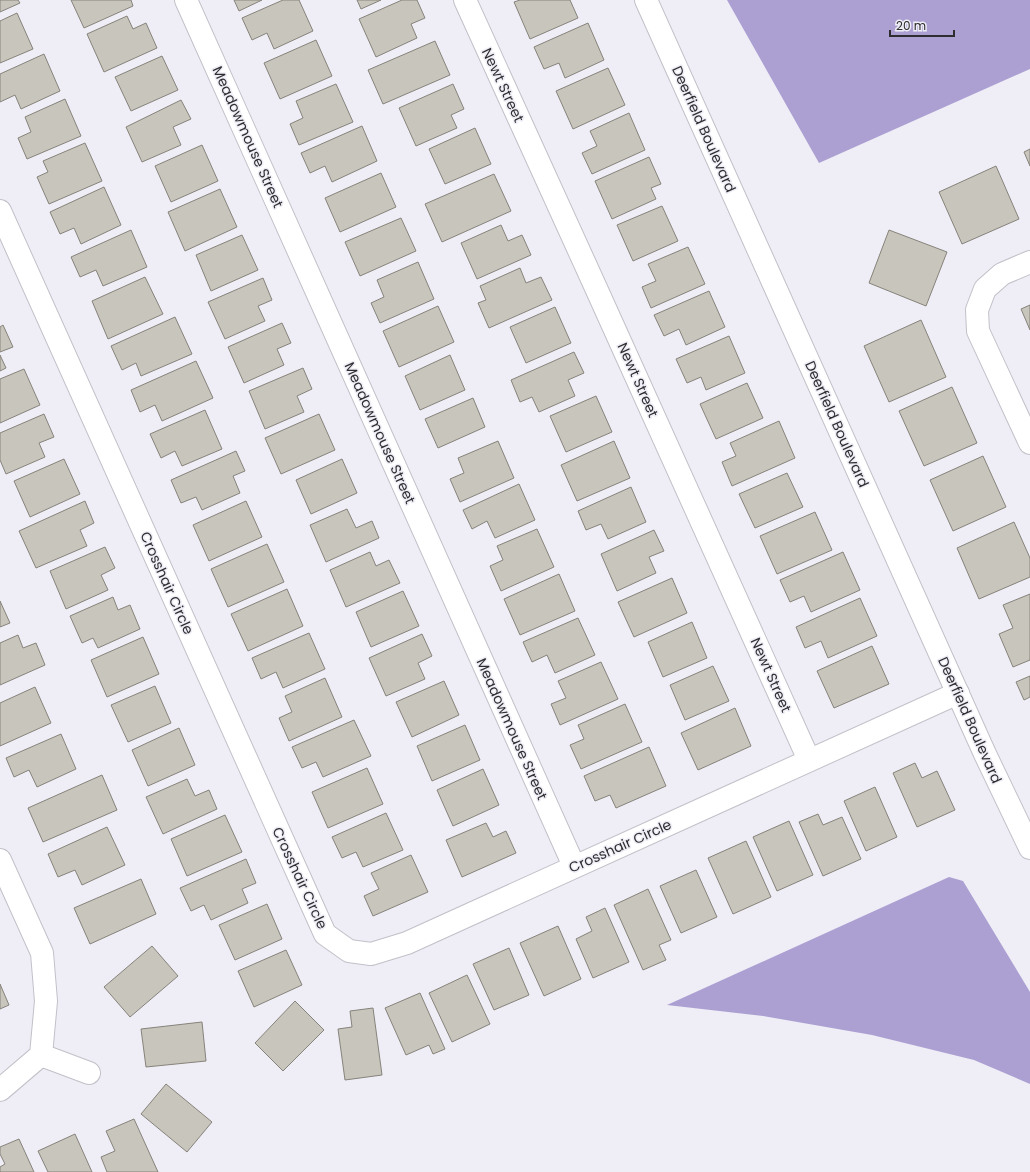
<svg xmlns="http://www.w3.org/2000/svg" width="1030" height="1172" font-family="Poppins,sans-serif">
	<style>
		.water { fill: #aca0d2 }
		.building { fill: #c8c5bc; stroke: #86837b }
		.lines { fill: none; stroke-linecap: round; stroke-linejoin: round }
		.minor-casing { stroke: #c2c0c8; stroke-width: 24 }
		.tertiary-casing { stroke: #c2c0c8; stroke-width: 24 }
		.minor { stroke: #fff; stroke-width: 22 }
		.tertiary { stroke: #fff; stroke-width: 22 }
		.labels { text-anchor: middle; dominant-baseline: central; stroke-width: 3; stroke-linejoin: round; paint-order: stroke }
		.street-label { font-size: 14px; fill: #2e2e31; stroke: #efedf6 }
	</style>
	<rect width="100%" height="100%" fill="#efedf6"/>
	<path class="water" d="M727,0H1030V69L819,163Z
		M949,877L963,881L1030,992V1084L974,1060L872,1035L763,1016L667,1005Z"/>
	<path class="building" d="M0,0H18L20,3L0,12Z
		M71,0H131L133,6L84,28Z
		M234,0H262L239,11Z
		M283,0H299L313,31L274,49L267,33L252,40L242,18Z
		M357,0H381L361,9Z
		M402,0H417L425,18L411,24L417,38L376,57L359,19Z
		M520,0H570L578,18L530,39L514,2Z
		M17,13L33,49L0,63V21Z
		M127,16L133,29L146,23L157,48L104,72L87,34Z
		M588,23L604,60L565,78L559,63L544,69L534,47Z
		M316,40L332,76L280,99L264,63Z
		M435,41L450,75L383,104L368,70Z
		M44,54L60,91L21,109L15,95L0,102V74Z
		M162,56L178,90L131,111L115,77Z
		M608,68L625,105L573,129L556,91Z
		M336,84L353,122L299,145L290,124L303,118L296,101Z
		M453,84L464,109L451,115L457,128L416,146L399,108Z
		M65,99L81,136L27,159L18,138L31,132L25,117Z
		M181,100L191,119L173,127L181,145L142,162L126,127Z
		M629,113L645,150L592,174L582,153L597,146L590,131Z
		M362,126L377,161L332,182L325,166L310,173L301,153Z
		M475,128L491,164L445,184L429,149Z
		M85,143L102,181L49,204L37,177L48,172L43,161Z
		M202,145L218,181L171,202L155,166Z
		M1030,149V166L1024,152Z
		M649,157L661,184L651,188L656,199L612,219L595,181Z
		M996,166L1019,219L962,244L939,192Z
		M381,173L396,207L340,232L325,198Z
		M494,174L511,211L442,242L425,204Z
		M104,187L121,225L81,244L74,228L60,234L50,212Z
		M220,189L237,227L185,251L168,212Z
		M662,206L678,241L633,261L617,225Z
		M401,218L416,251L360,276L345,242Z
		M501,225L508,241L522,235L531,255L477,279L461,243Z
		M131,230L147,267L103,286L96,270L80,277L71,257Z
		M889,230L947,252L926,306L869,283Z
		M242,235L258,270L211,291L196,255Z
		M688,247L705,284L651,308L642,287L656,281L648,264Z
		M418,262L434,299L380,323L371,303L384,297L377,280Z
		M520,268L526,283L541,277L552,300L489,328L478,303L486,300L480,286Z
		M145,277L163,314L108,339L92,301Z
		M263,278L272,300L258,306L265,321L225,339L208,302Z
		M709,291L725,327L686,345L679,329L664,336L654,315Z
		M1030,305V330L1021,309Z
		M438,306L454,342L399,367L383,331Z
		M555,307L571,343L526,363L510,327Z
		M175,317L192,354L141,376L136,363L122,370L111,346Z
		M921,320L946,377L889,402L864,346Z
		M282,323L291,343L277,349L284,365L244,383L228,347Z
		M3,325L13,347L0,352V327Z
		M729,336L745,373L706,390L701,377L687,383L676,359Z
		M574,352L584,373L568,380L575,396L539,412L532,397L520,402L511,380Z
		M0,355L6,368L0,371Z
		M450,355L465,390L420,410L405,376Z
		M196,361L213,398L162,421L155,405L140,412L131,390Z
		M303,368L312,389L297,396L304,412L265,429L249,391Z
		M24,369L40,405L0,423V379Z
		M747,383L763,418L716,439L700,404Z
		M952,387L977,443L924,466L899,411Z
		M596,396L612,432L566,452L550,416Z
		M473,398L485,427L438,448L425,419Z
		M205,410L222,449L182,466L175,451L161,458L150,434Z
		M44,414L54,437L39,443L45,457L6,474L0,460V433Z
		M319,414L335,450L281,474L265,438Z
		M779,421L795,458L732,486L722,462L736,456L730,443Z
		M498,441L514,478L460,502L450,479L464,473L458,458Z
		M614,441L630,478L577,501L561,465Z
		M236,451L245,471L233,476L240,493L202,510L196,497L181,503L171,480Z
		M983,456L1006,507L953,531L930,480Z
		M64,459L80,494L30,517L14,481Z
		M342,459L357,493L311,514L296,480Z
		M787,473L803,507L755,528L739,494Z
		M519,484L535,520L495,538L487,521L472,529L463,510Z
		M631,487L646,522L608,539L601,524L586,530L578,511Z
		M85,501L94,523L80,530L87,546L36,568L19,531Z
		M246,501L262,537L209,561L193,525Z
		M347,509L356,528L372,521L379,538L326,562L310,525Z
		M815,512L832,550L777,574L760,536Z
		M1014,522L1030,558V577L979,599L957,548Z
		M537,529L554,567L501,591L490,566L503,560L497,546Z
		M654,530L664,551L649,557L656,573L617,591L601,554Z
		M267,544L284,582L228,607L211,569Z
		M105,547L115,568L101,575L108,590L66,609L50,571Z
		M370,552L376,566L389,560L400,583L346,607L330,570Z
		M843,552L860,590L811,612L804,596L790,602L780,580Z
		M559,574L575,611L520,635L504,599Z
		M672,578L687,613L634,637L618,602Z
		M287,589L303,626L248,651L231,614Z
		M403,591L419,626L371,647L356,612Z
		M1030,594V660L1013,667L999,634L1013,628L1003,605Z
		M113,597L118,610L130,605L140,629L98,648L93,638L82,643L70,616Z
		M860,598L877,636L828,658L821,641L805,648L796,627Z
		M0,601L10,623L0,627Z
		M578,618L595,655L555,673L547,655L532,662L523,642Z
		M692,622L707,658L663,677L648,642Z
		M309,633L325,669L283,688L276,672L261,679L252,658Z
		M422,634L432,656L418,663L425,679L386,696L369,658Z
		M18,635L23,648L36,643L45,665L0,685V643Z
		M143,637L159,674L107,697L91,660Z
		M872,646L889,684L834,708L817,671Z
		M601,662L618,699L560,725L551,704L566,698L558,681Z
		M713,666L729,701L685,720L670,685Z
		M1030,676V697L1024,700L1016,682Z
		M325,678L342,717L289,741L279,718L292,712L285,696Z
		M444,681L459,715L412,737L396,702Z
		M155,686L171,723L128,742L111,705Z
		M35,687L51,723L0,746V703Z
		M625,704L642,742L581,769L570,745L584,739L578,725Z
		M735,708L751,746L698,770L681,733Z
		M354,720L371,756L323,777L316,762L302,768L292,747Z
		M465,725L480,760L432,781L417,746Z
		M179,728L195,765L148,786L132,750Z
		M61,734L76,769L37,787L29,770L14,777L6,758Z
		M649,747L666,786L616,808L610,795L595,801L584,776Z
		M915,763L922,778L937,771L955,810L917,827L893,773Z
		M367,768L383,804L328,828L312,792Z
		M483,769L499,805L453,826L437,790Z
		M102,775L117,810L43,842L28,808Z
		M187,779L195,796L209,790L217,809L163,834L146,797Z
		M875,787L897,837L866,851L844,801Z
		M386,813L403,850L363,867L356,852L342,858L332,837Z
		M818,814L823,825L842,817L861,859L823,876L799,822Z
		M225,815L242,852L187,876L171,839Z
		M789,821L813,875L777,891L753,837Z
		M486,823L493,837L506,831L516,853L462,877L446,840Z
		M107,827L125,865L82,885L75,870L58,877L48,854Z
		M746,841L771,897L733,914L708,858Z
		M411,855L428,892L373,916L364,896L379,889L371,873Z
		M246,859L256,883L242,889L248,903L211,920L204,905L191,911L180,888Z
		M696,870L717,917L681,933L660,886Z
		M141,879L156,914L90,944L74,908Z
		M648,889L671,940L659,945L666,960L643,970L614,905Z
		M267,904L282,939L235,960L219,925Z
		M605,908L629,962L593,978L576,939L592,931L586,917Z
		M558,926L581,979L544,996L520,943Z
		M152,946L178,976L130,1017L104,987Z
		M509,948L529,995L494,1010L473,964Z
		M286,950L302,985L254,1007L238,971Z
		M467,975L490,1024L452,1042L429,993Z
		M0,984L9,1005L0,1009Z
		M420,993L445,1049L433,1054L429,1045L406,1055L385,1008Z
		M295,1001L324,1030L283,1071L255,1043Z
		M373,1008L382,1075L345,1080L338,1029L352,1027L350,1011Z
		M202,1022L206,1061L146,1067L141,1029Z
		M166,1084L212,1122L187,1152L141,1114Z
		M134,1119L158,1172H107L101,1157L115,1151L106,1131Z
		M75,1134L92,1172H48L38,1151Z
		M19,1139L34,1172H0V1167L5,1164L0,1154V1147Z"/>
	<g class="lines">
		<g class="minor-casing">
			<path id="minor" d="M186,0L574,866
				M465,0L596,288L809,760
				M0,211L325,934L349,951L371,954L407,943L958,693
				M1030,262L1002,274L985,289L977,310L978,331L1030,443
				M0,860L42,953L46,1001L41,1055L0,1090
				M41,1055L89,1073"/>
		</g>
		<g class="tertiary-casing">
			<path id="tertiary" d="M646,0L985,754L1030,848"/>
		</g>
		<use href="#minor" class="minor"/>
		<use href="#tertiary" class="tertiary"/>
	</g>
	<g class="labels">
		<g class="street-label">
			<text transform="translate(503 85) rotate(65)">Newt Street</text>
			<text transform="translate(704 129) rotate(66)">Deerfield Boulevard</text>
			<text transform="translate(248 137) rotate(66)">Meadowmouse Street</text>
			<text transform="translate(638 380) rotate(66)">Newt Street</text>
			<text transform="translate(837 424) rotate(66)">Deerfield Boulevard</text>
			<text transform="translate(380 433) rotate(66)">Meadowmouse Street</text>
			<text transform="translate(167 583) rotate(66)">Crosshair Circle</text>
			<text transform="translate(771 675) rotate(66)">Newt Street</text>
			<text transform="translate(970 720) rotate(66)">Deerfield Boulevard</text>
			<text transform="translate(512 729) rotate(66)">Meadowmouse Street</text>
			<text transform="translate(620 846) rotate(-24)">Crosshair Circle</text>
			<text transform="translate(300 878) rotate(65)">Crosshair Circle</text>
		</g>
	</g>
	<path d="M890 30v6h64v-6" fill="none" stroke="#2e2e31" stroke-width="2"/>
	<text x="896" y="30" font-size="12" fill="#2e2e31" stroke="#efedf6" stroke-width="3" paint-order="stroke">20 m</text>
</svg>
